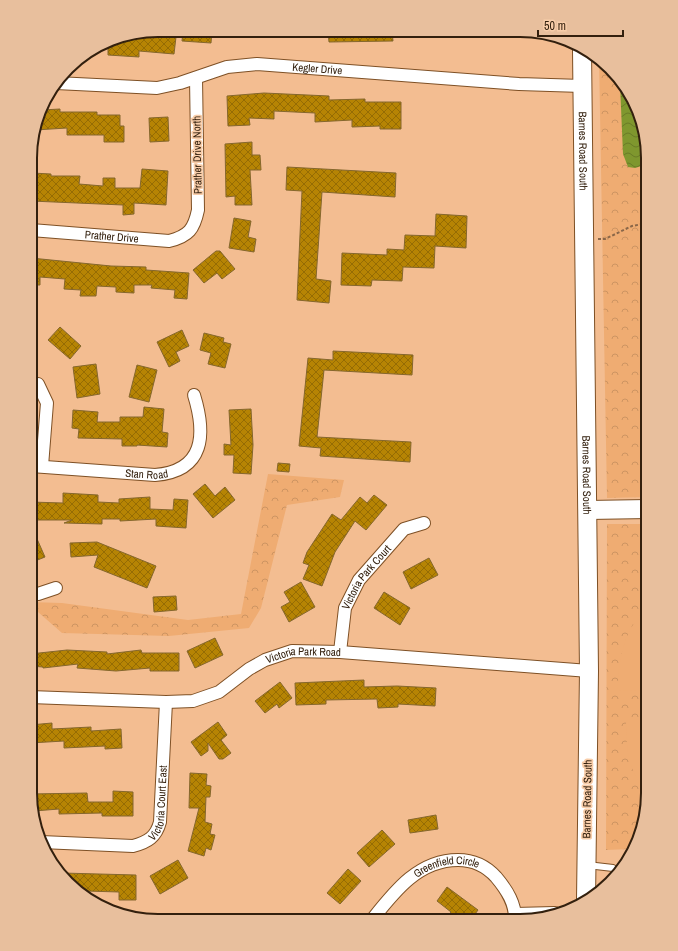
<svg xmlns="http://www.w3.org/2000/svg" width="678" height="951" font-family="'Archivo Narrow',sans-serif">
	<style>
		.forest { fill: url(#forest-crowns) }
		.pitch { fill: #efac72 }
		.water { fill: url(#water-waves) }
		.building { fill: url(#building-cross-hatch); stroke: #85672d }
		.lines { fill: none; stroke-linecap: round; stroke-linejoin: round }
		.lane-casing { stroke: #7e5025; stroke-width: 8 }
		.street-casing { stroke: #7e5025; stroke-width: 14 }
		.secondary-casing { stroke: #7e5025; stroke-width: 20 }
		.path { stroke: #8a6749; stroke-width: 2; stroke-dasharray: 3 2; stroke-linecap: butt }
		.lane { stroke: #fff; stroke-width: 6 }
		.street { stroke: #fff; stroke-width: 12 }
		.secondary { stroke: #fff; stroke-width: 18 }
		.labels { text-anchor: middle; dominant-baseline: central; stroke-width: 3.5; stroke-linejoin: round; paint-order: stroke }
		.street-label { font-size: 11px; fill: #33200e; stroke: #f8cda9 }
		.rim { fill: none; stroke: #33200e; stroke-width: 2 }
	</style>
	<defs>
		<pattern id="forest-crowns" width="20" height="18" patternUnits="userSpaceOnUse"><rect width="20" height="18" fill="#efac72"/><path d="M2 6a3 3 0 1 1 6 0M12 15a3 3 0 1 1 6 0" fill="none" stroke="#cd9462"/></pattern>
		<pattern id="water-waves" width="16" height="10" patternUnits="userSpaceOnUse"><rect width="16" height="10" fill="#7f972e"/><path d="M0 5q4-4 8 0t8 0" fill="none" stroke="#697b26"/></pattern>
		<pattern id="building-cross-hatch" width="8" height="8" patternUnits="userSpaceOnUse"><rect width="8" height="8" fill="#b68404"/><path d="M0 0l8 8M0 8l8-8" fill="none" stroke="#956c04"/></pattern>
	</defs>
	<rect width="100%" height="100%" fill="#f3bd91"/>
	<path class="forest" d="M599,58L635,101L648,158V497L607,498Z
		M268,474L344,480L340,497L287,505L261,608L249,628L169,636L62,633L38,612H30V602L62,603L188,620L241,614Z
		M607,524H648V802L631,849L606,850Z"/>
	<path class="pitch" d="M648,607V691L618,690C618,660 624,628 648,607Z
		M626,720H648V794C628,772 626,749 626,720Z"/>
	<path class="water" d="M620,84L635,101L648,158V164L635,168L628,167L623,154Z"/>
	<path class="building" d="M158,30H164V36L176,37L174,54L139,51V57L108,55V42L116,37L131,34L146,35V32Z
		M183,30H212L211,43L182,41Z
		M328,31H392L393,41L329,42Z
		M264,93L329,96V100L365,99V102H401V129H380V126L352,127V120L315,122V113L274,111V119L249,118L250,125L228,126L227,96Z
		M60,109V112H97V115H120V126H124V142H104V135H67V128L35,130L42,110Z
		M168,117L169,141L150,142L149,118Z
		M252,142V155H260L261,170H250L252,205H235V196L226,197L225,144Z
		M287,167L396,173L395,197L322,192L316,279L331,281L329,303L297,300L302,191L286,190Z
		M142,169L168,171L166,205L134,203V214L123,215V205L31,201L32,173L51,174V176H80L79,184L103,186V178H115V188H140Z
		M436,214L467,216L466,248L435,246L434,268L403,267L402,281L372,280L371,286L341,285L342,253L387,255V249L404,250L405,235L435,236Z
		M234,218L251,221L248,237L256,239L254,252L229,248Z
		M216,251H220L235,269L222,279L217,273L204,283L193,270Z
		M31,258L111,266L146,267V270L189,273L187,299L174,298L175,290L151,288L152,285H134V293L116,292V287L97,286L96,296H80L81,290L64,289L65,279L40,277V285H31Z
		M60,327L81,346L70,359L48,340Z
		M182,330L189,346L176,352L180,361L169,367L157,342Z
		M204,333L224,338L223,342L231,344L225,368L208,364L211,353L200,350Z
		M333,351L413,355L412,375L324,370L317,437L411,442L410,462L320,456L321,448L299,446L308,358L333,360Z
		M96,364L100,394L77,398L73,367Z
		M137,365L157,370L149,402L129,397Z
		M144,407L164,409L162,432L168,433L167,447L137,445V446H122V439L78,438L79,429L72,428L73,410L98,412L97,422H120V417H143Z
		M251,409L253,445L251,474L233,473L234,455H224V444L231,445L229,410Z
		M278,463L290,464L289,472L277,471Z
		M205,484L215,496L225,487L235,500L213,518L193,494Z
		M63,493L98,495V502L119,503V499L150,497V509L173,510L174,499L188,500L186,528L156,526V519L120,521V519H102V524L64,523L72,520H30V502L63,503Z
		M374,495L387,505L366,530L355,521L335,552L322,586L303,579L309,565L303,563L307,552L332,514L341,520L360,497L367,503Z
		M30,523L45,557L30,563Z
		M97,542L156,566L147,588L94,567L98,555L71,557L70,543Z
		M429,558L438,575L411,589L403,572Z
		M301,582L315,607L289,622L281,607L290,602L284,592Z
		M384,592L410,608L400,625L374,608Z
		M176,596L177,610L154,612L153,597Z
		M215,638L223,655L195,668L187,651Z
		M67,650L107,652V654L141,650L142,653H179V671H150V668L116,671L77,668L78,664L43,668V667L30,666V654Z
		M364,680V687L397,686L436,688L435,706L398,704V707L378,708L377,699L326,700V704L296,705L295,683Z
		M280,682L292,698L279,708L277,704L265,713L255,701Z
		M218,722L227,735L221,740L231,753L223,759H219L208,743V751L201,756L191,742Z
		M52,723V729L91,727V731L121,729L122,748L105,749V746L64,748V741L30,743V725Z
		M190,773L207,774L206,785L211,786L210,797H206L205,822L212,824L210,834L215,835L211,850L206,848L204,856L188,851L199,808H189Z
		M113,791L133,792V816H102V813L59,814V809L34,811L30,794L87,793L88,802H113Z
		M436,815L438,829L410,833L408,820Z
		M382,830L395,844L369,867L357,853Z
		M178,860L188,878L160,894L150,876Z
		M348,869L361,881L340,904L327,893Z
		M62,873L136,875V900H119V892L86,891V897L80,895Z
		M447,887L478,910L470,921H444L451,912L437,901Z"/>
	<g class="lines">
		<g class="lane-casing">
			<path id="lane" d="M587,865L613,868L616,874"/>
		</g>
		<g class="street-casing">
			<g id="street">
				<path id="s1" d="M56,83L157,88L180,83L227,67L257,64L519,84L582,86"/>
				<path id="s2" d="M31,230L169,241C189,236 194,229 198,210L196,78"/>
				<path d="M38,384L47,403L42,466"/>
				<path id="s3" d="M31,466L155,475C205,471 206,434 194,395"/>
				<path d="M30,594H38L56,588"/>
				<path id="s4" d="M340,652L345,608L359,580L404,529L424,523"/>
				<path id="s5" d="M30,697L166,702L193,701L219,692L249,669L265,660L292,651L340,652L589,671"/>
				<path id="s6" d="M41,842L133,846C148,842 156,837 160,822L166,702"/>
				<path d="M515,914L555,913"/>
				<path id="s7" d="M371,921C394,892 418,860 458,860C473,860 486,866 496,877C507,890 516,904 515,921"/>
			</g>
		</g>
		<g class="secondary-casing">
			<g id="secondary">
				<path id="s8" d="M582,50L589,671L586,900"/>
				<path d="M588,510L648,509"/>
			</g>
		</g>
		<path class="path" d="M598,239H605L632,226L648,223"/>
		<use href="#lane" class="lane"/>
		<use href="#street" class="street"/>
		<use href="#secondary" class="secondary"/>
	</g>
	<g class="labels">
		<g class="street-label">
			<text stroke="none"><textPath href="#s1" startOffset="265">Kegler Drive</textPath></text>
			<text stroke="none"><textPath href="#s8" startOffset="101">Barnes Road South</textPath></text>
			<text transform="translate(197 155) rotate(-91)">Prather Drive North</text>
			<text stroke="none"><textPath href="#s2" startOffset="81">Prather Drive</textPath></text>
			<text stroke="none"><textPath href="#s3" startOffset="116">Stan Road</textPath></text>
			<text stroke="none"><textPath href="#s8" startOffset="425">Barnes Road South</textPath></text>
			<text stroke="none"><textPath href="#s4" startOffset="82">Victoria Park Court</textPath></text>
			<text stroke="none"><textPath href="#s5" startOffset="286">Victoria Park Road</textPath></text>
			<text transform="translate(587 799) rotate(-89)">Barnes Road South</text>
			<text stroke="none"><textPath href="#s6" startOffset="149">Victoria Court East</textPath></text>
			<text stroke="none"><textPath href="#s7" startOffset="98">Greenfield Circle</textPath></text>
		</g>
	</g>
	<path d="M0 0H678V951H0ZM158 37H520A121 121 0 0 1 641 158V793A121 121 0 0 1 520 914H158A121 121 0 0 1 37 793V158A121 121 0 0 1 158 37Z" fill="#e8bf9d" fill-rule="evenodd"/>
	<path class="rim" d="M158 37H520A121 121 0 0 1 641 158V793A121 121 0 0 1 520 914H158A121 121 0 0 1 37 793V158A121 121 0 0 1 158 37Z"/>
	<path d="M538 30v6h85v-6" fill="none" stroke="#33200e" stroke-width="2"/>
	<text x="544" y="30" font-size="12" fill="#33200e" stroke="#f8cda9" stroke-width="3" paint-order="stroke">50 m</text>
</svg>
